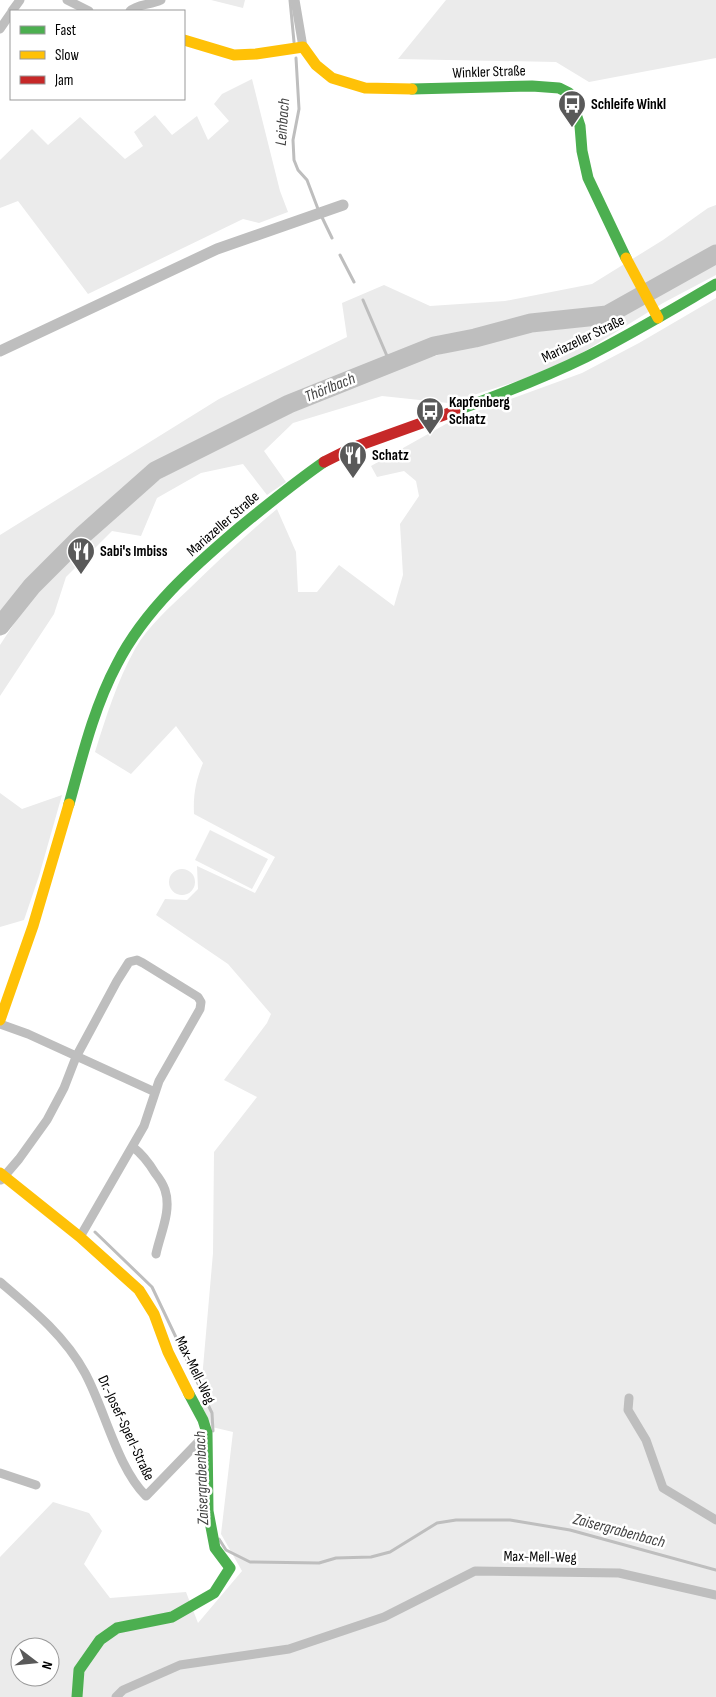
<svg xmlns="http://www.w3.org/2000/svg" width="716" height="1697" font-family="'Sofia Sans Condensed',sans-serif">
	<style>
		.green { fill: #ebebeb; fill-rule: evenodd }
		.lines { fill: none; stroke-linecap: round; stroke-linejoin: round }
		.stream { stroke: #bebebe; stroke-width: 3 }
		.canal { stroke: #bebebe; stroke-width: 11 }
		.river { stroke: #bebebe; stroke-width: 19 }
		.street { stroke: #bebebe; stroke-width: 9 }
		.fast { stroke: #4caf50; stroke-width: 11 }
		.slow { stroke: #ffc107; stroke-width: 11 }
		.jam { stroke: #c62828; stroke-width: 11 }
		.labels { text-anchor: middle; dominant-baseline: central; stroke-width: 5; stroke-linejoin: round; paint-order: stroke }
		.street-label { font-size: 15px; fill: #000; stroke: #fff }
		.poi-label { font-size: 15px; font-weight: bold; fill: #000; stroke: #fff; text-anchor: start }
		.water-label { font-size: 16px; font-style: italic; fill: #434343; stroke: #fff }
	</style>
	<rect width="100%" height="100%" fill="#fff"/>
	<path class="green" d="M211,0H245L243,8Z
		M446,0H716V58L589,82L556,62L398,59Z
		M252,79L280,191L288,212L259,223L243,219L88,294L18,201L0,208V160L32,129L48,145L80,117L125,159L143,146L134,132L155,115L172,135L197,116L208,140L229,121L214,104L222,94Z
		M716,205V246L602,310L527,315L431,341L364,365L237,421L152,467L34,571L0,616V535L219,399L347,337L342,303L384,285L430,306L505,301L592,284L663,240L708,208Z
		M716,261V275L663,303L577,356L521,380L448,403L382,396L293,423L264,451L286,482L267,495L243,464L201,473L157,498L141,536L112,531L66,577L54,614L0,696V645L21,613L70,552L146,487L241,434L412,363L506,334L609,318Z
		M716,298V1697H0V1557L53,1502L89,1513L102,1531L84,1564L110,1598L186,1592L198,1623L242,1571L221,1534L233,1432L212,1427L200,1402L213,1253L214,1152L257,1097L224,1080L267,1023L271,1014L228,964L156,915L165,899L187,900L198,889L197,866L255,893L275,857L194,814C193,795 196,780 203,763L176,726L131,774L95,752C106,717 117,681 135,649C148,626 170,607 189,589C217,561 246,535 277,509L296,552L298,592H317L339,565L394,606L403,575L400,524L419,496L416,481L404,471L377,477L371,466L453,420L582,373L639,343ZM20,1647H50V1677H20Z
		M0,793L22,809L62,795L39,876L24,920L0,927Z
		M210,830L268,859L252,889L195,860Z
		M169 882a13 13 0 1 1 26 0a13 13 0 1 1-26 0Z"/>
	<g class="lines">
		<path class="stream" d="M290,0L294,42
			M296,58L299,109L293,140L294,160L298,170L307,180L318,209L332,238
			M340,255L354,282
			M363,300L390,363
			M95,1232L152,1287L212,1413L213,1431
			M219,1539L226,1550L250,1562L319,1563L336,1558L371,1557L390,1552L437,1523L456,1520H510L570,1530L716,1570"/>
		<path class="canal" d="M0,351L217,249L343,205"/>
		<path class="river" d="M0,626L32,586L84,534L155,471L289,404L434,346L475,338L531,323L607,315L716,254"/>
		<path class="street" d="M67,0L89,11
			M295,0L303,47
			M12,11L20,0
			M130,11C137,4 151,5 161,0
			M0,29L11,13
			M0,1024L28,1034L155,1092
			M133,1147C142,1154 149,1163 155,1173C159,1178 163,1184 165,1190C172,1211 160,1234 156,1254
			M1,1180L19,1159L47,1120L64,1088L76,1057L117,981L129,962L137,960L143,963L198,997L201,1002L200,1009L159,1081L144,1126L80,1237
			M0,1282C32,1309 65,1336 85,1373C105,1410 117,1467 146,1496L207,1433
			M629,1398L628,1410L646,1440L663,1488L716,1520
			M0,1473L36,1485
			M116,1697L123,1690L180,1665L289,1649L384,1617L475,1571L619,1573L716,1595"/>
		<path class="fast" d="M412,89L532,86L559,88L569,93L580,126L582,151L588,178L626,258
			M455,411C499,395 543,378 586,357C630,335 673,309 716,284
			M69,804C82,757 94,707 117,664C145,609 193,567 240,527C267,505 295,482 324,462
			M77,1697L79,1670L100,1640L117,1628L172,1617L214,1593L230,1568L215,1548L208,1511L207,1433L203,1420L189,1394"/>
		<path class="slow" d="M184,40L234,55L256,54L303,47L316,65L332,78L365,88L412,89
			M626,258L658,318
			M0,1020L33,926L69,804
			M0,1173L80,1237L139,1290L154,1314L168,1352L189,1394"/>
		<path class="jam" d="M324,462L352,448L455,411"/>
	</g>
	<defs>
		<g id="bus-pin" transform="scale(1.4375)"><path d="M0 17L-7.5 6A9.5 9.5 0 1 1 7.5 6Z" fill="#595959" stroke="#fff"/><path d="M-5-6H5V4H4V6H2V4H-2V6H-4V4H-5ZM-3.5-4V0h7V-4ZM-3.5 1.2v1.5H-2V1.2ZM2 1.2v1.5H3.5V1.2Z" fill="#fff"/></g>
		<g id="restaurant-pin" transform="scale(1.4375)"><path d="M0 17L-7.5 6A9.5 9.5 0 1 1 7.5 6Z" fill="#595959" stroke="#fff"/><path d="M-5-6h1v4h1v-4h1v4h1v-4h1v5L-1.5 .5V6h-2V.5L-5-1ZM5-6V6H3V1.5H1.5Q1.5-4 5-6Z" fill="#fff"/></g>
	</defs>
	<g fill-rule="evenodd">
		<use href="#bus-pin" x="572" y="104"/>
		<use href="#bus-pin" x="430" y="411"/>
		<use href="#restaurant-pin" x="353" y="455"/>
		<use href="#restaurant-pin" x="81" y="551"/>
	</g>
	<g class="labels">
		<g class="street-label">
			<text transform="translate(489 72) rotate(-2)">Winkler Straße</text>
			<text transform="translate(583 339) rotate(-26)">Mariazeller Straße</text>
			<text transform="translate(223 524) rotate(-41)">Mariazeller Straße</text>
			<text transform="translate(195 1370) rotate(64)">Max-Mell-Weg</text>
			<text transform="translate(126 1428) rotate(65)">Dr.-Josef-Sperl-Straße</text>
			<text transform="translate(540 1557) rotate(1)">Max-Mell-Weg</text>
		</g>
		<g class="poi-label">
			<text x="591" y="104">Schleife Winkl</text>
			<text x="449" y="402">Kapfenberg<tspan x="449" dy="17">Schatz</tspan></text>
			<text x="372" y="455">Schatz</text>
			<text x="100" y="551">Sabi's Imbiss</text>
		</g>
		<g class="water-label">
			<text transform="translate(283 122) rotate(-86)">Leinbach</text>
			<text transform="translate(330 388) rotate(-22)">Thörlbach</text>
			<text transform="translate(202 1478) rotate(-92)">Zaisergrabenbach</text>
			<text transform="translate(619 1531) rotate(15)">Zaisergrabenbach</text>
		</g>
	</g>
	<rect x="10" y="10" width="175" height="90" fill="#ffffff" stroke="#999999"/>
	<rect x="20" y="26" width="25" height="8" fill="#4caf50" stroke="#999999"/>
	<text x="55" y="35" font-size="15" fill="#000000">Fast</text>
	<rect x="20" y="51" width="25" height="8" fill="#ffc107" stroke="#999999"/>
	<text x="55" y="60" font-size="15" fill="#000000">Slow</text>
	<rect x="20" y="76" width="25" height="8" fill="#c62828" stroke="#999999"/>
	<text x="55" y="85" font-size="15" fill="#000000">Jam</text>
	<g transform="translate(35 1662) rotate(106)"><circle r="24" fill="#ffffff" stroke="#999999"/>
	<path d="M0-4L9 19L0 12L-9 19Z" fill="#595959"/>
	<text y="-8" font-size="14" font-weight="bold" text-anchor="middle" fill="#000000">N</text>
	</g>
</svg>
